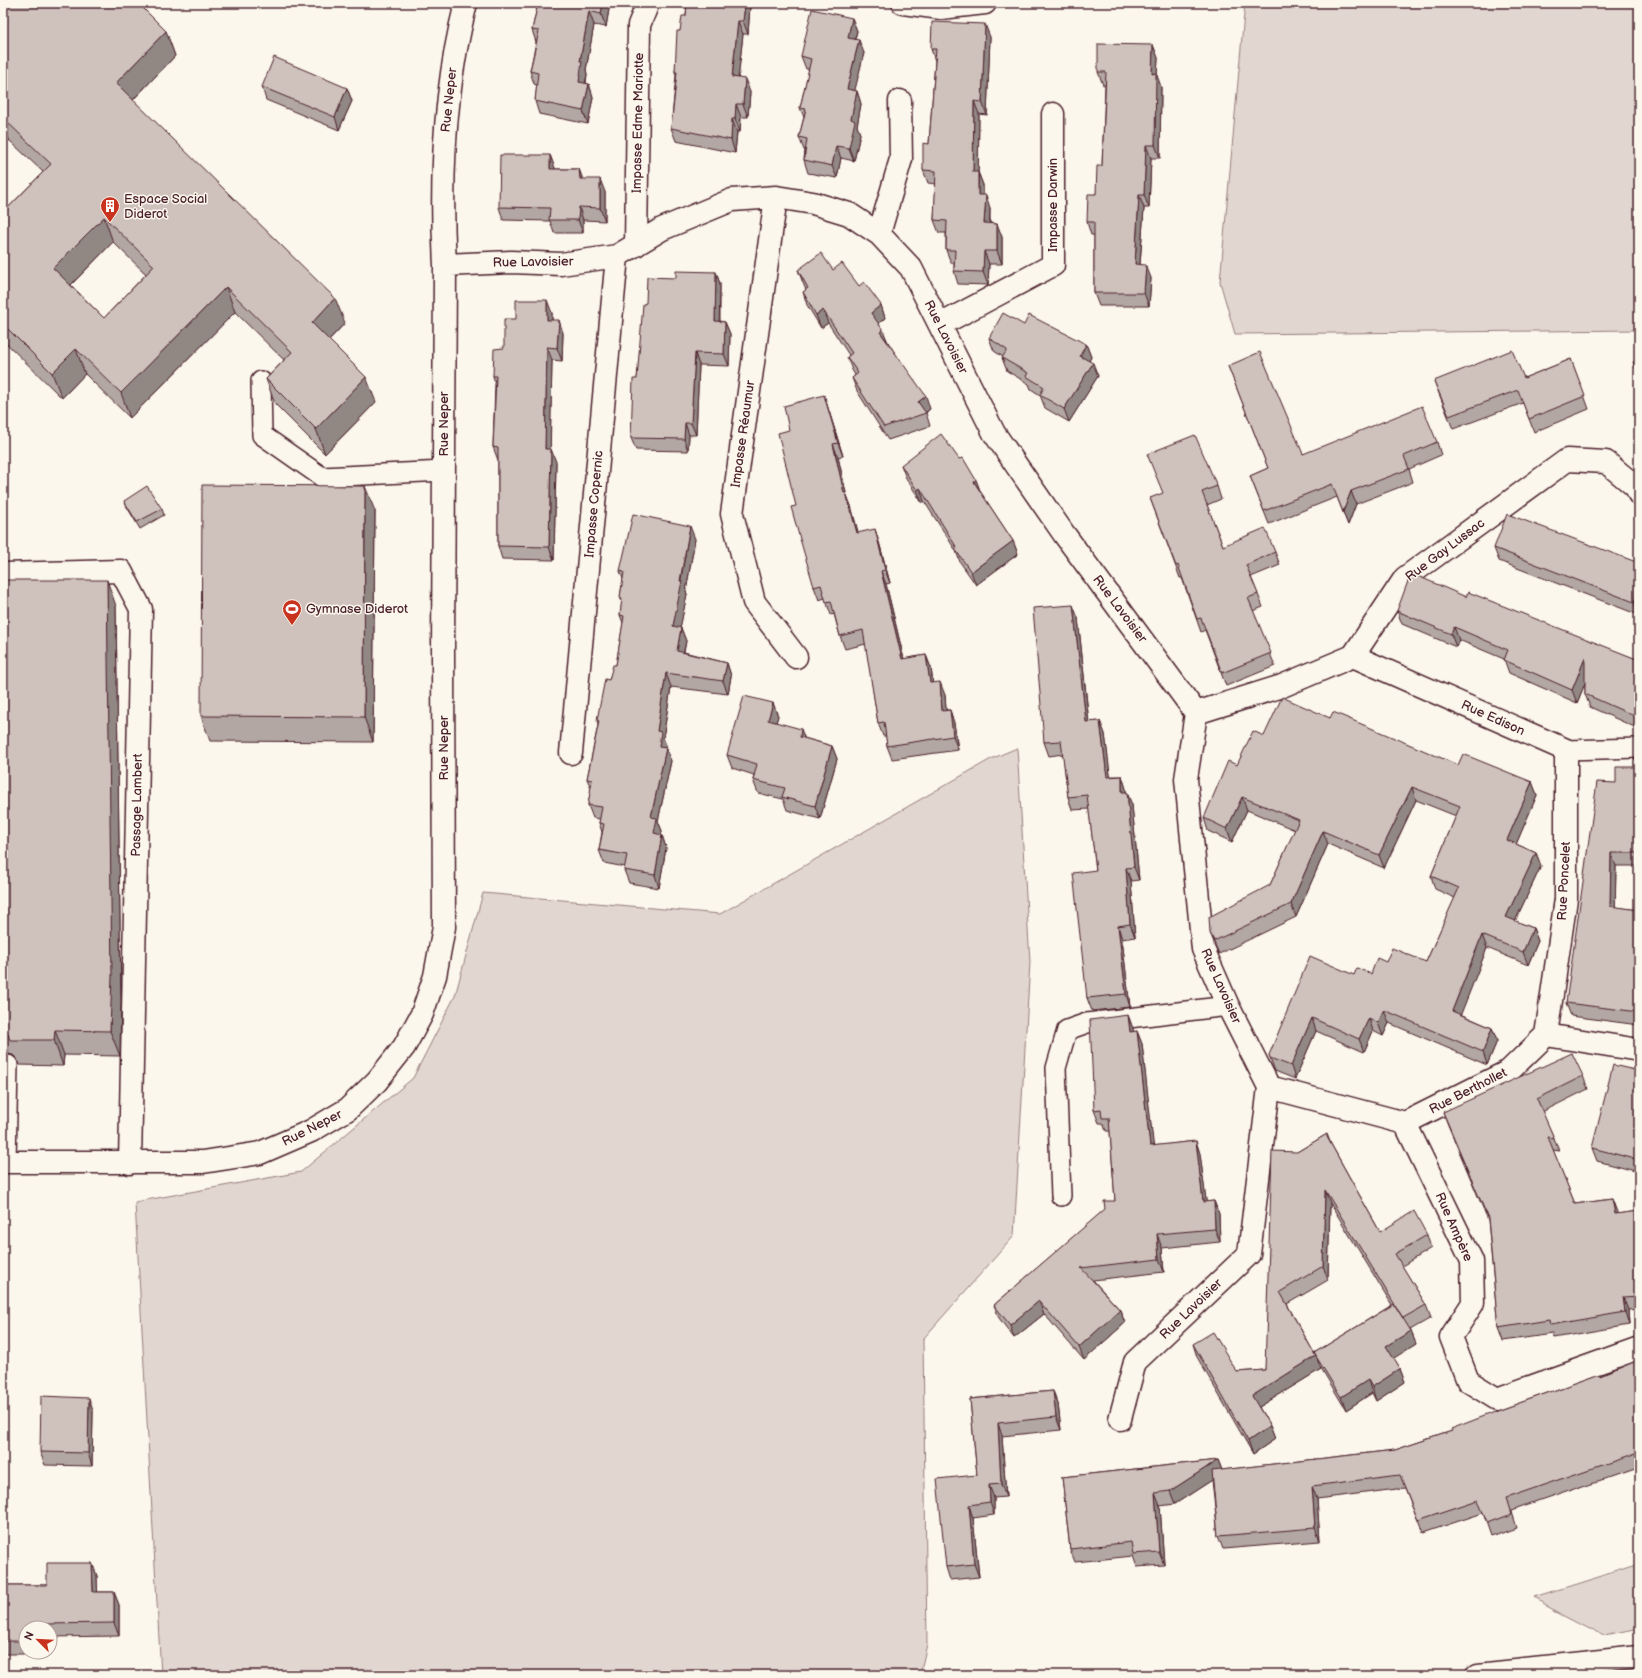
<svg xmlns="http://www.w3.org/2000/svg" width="1642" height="1678" font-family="'Balsamiq Sans',sans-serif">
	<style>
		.green { fill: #e2d7d0; stroke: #967b7e }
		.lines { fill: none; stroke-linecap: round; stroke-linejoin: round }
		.lane-casing { stroke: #4a1f2b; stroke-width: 22 }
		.street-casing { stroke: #4a1f2b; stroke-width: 25 }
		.primary-casing { stroke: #4a1f2b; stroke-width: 25 }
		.lane { stroke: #fbf7ec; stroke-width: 19 }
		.street { stroke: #fbf7ec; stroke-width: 22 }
		.primary { stroke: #fbf7ec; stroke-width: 22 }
		.wall { fill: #b2a7a2; stroke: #4a1f2b; fill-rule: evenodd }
		.shaded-wall { fill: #918884; stroke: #4a1f2b }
		.building { fill: #cfc2bc; stroke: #4a1f2b; fill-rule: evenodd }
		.labels { text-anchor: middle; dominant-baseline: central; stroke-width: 3; stroke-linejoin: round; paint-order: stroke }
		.street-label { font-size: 13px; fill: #4a1f2b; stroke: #fbf7ec }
		.poi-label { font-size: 13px; fill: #4a1f2b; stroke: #fbf7ec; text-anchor: start }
	</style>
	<rect width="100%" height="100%" fill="#fbf7ec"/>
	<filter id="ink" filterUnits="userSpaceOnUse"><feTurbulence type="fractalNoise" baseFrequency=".025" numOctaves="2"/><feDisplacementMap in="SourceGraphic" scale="8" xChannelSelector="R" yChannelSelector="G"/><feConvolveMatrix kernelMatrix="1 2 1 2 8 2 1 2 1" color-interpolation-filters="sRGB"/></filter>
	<g filter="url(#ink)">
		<path class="green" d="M1245,3H1632L1639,13V330L1235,334L1220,282Z
			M1017,748L1030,962L1014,1236L923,1339L927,1644L920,1675H161L135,1202L301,1172L413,1078L455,996L483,893L720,914L991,759Z
			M1639,1565V1628L1605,1635L1534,1598Z"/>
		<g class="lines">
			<g class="lane-casing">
				<path id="lane" d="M261,381L262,435L322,477L444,471
					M1566,750L1639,748
					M6,1162L8,1065
					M1061,1196L1056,1068L1067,1030L1087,1023L1228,1006"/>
			</g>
			<g class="street-casing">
				<path id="street" d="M903,3L941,8L985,3
					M776,197L732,514L754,602L796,657
					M879,234L901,159L900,101
					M636,245L639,25L648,3
					M445,265L511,262L561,264L617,256L662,229L732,200L776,197L813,203L849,214L879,234L911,268L994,433L1064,534L1196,713L1186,779L1203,949L1228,1006L1269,1087L1249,1254L1135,1362L1120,1419
					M940,325L1053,265V114
					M3,574L121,571L141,609L130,1163
					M1353,656L1566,750V899L1546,1035
					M1196,713L1282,686L1353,656L1405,578L1567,460L1606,462L1636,487L1639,494
					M571,753L617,256
					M1269,1087L1405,1123L1472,1261L1473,1303L1451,1337L1468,1381L1497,1399L1639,1348
					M1405,1123L1509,1071L1546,1035L1639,1050
					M3,1162H203L260,1153L311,1131L348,1109L377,1081L404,1047L422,1014L435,976L444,927L443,653L445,265C440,177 444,89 466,3"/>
			</g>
			<g class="primary-casing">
				<path id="primary" d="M1477,1675L1639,1658"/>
			</g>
			<use href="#lane" class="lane"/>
			<use href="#street" class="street"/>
			<use href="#primary" class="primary"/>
		</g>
		<path class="wall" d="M3,3L166,31L175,56L133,100L345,323L329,340L376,402L325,454L275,404L266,379L284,360L235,312L130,418L85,374L62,398L3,340V213L43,172L9,140L3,147ZM113,242L146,274L104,318L71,285Z
			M538,3H610L606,27L594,25L586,70L587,74L586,84H589L593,97L588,124L539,114L535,101L537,85L534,84L530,71L536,42L532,30Z
			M687,3H749L750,6L748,34H743L738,78L750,92L748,117H741L740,132H737L735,153L676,141L671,128L676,75L675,72L680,31L686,16Z
			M852,18L857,31L855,39L864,53L854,91H857L861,104L857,126L860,134L854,161L841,158L837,178L808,173L804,160L805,150H804L799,137L804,117L800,108L809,69H806L801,56Z
			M990,37L987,115L979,114L978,172L983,185V195L990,208V223L997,224L1002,237V264H989L988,285L958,284L954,271V263H951L946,250V233H939L934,220L936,184L928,183L923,170L929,144L935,61L931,49Z
			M1153,45L1158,58L1157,76L1161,87L1160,158H1151L1149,208H1144L1140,265L1151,278L1149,306H1099L1094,293V235H1091L1087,222L1096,194L1102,166L1105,85H1103L1098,72Z
			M262,87L347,88L352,101L339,130L266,100Z
			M550,155L555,169H579L582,179L605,192V221L583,220V233H554L550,221L503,220L499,207Z
			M798,270H833L859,286L881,305L885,318L879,324L888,342L930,409L926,413L930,426L888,440L857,391L852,378L855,375L852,370L847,357L849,355L828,323L821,328L807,305L803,292L806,290L803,283Z
			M716,272L720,284V321L725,322L730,334L729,366L699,365L696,435H689L688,451L636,450L631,438L637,379L646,303L676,278Z
			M552,313V320L563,333L562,361L552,360L550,449L556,462L554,560L502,559L498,546V460L493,447L495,383L493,376L516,319Z
			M1024,325L1086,344L1091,357L1089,361L1098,376L1069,422L1045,408L1040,395L1031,389L1029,384L1007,371L1002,358L1003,357L994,351L989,338Z
			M1571,359L1589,409L1534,432L1523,403L1453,429L1434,381L1524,378Z
			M1228,366L1303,454L1437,442L1441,455L1409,469L1413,482L1356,504L1348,525L1337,497L1269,524L1250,476L1268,468Z
			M824,395L828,408L843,456L838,457L846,493L851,506L858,533L879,542L890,583L886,584L904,659L926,655L931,668L933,683L945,695L946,710H950L954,723L958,750L892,759L887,746L886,736H883L878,723L866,644L845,649L840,636L834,614L831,615L825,598L819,600L814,587L789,430Z
			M959,459L976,480L980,491L1013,541L1018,554L976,585L960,562L956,551L924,501L922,503L906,478L901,465Z
			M1217,486L1221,499L1207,505L1223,546L1275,552L1280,565L1251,577L1263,607L1253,611L1275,666L1226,686L1205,630L1201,632L1182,578H1180L1150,498Z
			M124,501L162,509L164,515L140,529L127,507Z
			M375,511L373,742L210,741L201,716Z
			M695,539L686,591L687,594L680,627L681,628L686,641L684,652L727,663L731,676L728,694L671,687L663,738L666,745L665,748L671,761L658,821L662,831L661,835H662L666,848L659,888L629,883L624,870L625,867L604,863L599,850L602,832L599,823L600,819L593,818L588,805L591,788L587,779L598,725L597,720L609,680L616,665L623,623L620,615L622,602L620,597L623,579L620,571Z
			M1494,548L1639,563V615L1499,561Z
			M3,580L116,606L121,1002L120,1056L64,1055L63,1066L19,1065L17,1059L13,1055L8,1054L3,1056Z
			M1466,597L1639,660V729L1590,707L1585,694V683L1577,703L1509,673L1504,659L1459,640L1456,647L1402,624L1397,611Z
			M1078,618L1089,722L1100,721L1105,734L1110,776H1122L1126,789V792L1132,805L1139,880L1131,881L1135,937L1122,939L1130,1007L1092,1011L1087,998L1096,870L1089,809L1072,810L1068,797L1063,754L1049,756L1044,742Z
			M773,703L778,716L776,722L804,738L832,746L837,759L820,819L787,810L783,799L758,793L753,780L754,775L732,768L727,755Z
			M1330,718L1458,765L1532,782L1537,795L1516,844L1536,853L1541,866L1515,921L1533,928L1538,941L1528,965L1487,948L1460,1014L1492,1028L1497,1041L1487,1065L1389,1023L1383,1036L1373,1031L1364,1052L1316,1031L1295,1079L1275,1071L1269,1055L1354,975L1371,974L1386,962H1426L1455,898L1435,889L1431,876L1456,816L1416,800L1384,868L1328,844L1296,917L1219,954L1210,933L1270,885L1295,830L1247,810L1232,842L1208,831L1204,818L1237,765L1264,736Z
			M1639,767V866H1616L1615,907L1639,910V1025L1571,1016L1566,1003L1616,783Z
			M1128,1015L1133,1029V1032L1137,1031L1142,1044L1153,1146L1196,1141L1200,1154L1206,1202L1214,1201L1219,1214L1220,1242L1162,1248L1164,1272L1093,1280L1120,1310L1125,1323L1084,1360L1044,1314L1014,1338L999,1318L994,1305L1115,1201L1110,1131H1106L1103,1123H1099L1094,1110Z
			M1639,1071V1172L1597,1161L1592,1148Z
			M1583,1076L1588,1089L1542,1112L1554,1138L1559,1151L1553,1150L1575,1204L1612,1199L1617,1214L1639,1211V1309L1628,1310L1629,1325L1554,1338L1553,1334L1503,1341L1498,1328L1488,1220L1448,1125L1443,1112Z
			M1327,1134L1331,1144L1380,1232L1427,1235L1431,1248L1402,1266L1426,1305L1431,1318L1410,1330L1416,1344L1393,1358L1400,1369L1405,1382L1376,1401L1372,1393L1346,1410L1321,1368V1369L1259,1407L1270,1426L1275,1439L1253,1454L1197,1357L1193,1344L1237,1372L1265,1370L1297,1152ZM1330,1203L1392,1305L1314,1353L1287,1304L1328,1280Z
			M1639,1360V1467L1511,1511L1516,1527L1491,1536L1483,1513L1423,1533L1405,1488L1317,1499L1320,1541L1223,1549L1218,1536L1212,1480L1175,1504L1160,1506L1164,1565L1137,1567L1133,1556L1075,1562L1070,1549L1062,1477L1218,1460L1222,1470L1395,1450L1452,1431L1600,1376Z
			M1053,1391L1058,1404L1061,1430L1002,1436L1006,1497L994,1498V1515L973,1518L979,1577L950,1580L946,1567L977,1475L970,1399Z
			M93,1411L92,1466L45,1465L40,1452Z
			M92,1563L97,1576V1592H114L119,1605V1636L50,1637V1639V1628H26V1652H49V1654H3V1585H47Z"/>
		<path class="shaded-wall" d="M603,3H610L606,27L601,14Z
			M745,3H749L750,6L748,34L743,21Z
			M589,11L594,25L586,70L587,74L583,95L579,82L580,61Z
			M852,18L857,31L852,50L848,38Z
			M738,21L743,34L737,90L732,77Z
			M985,24L990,37L987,115L982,102Z
			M166,31L175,56L125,108L116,83Z
			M859,40L864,53L852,102L847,89Z
			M1153,45L1158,58L1157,76L1161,87L1160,158L1155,145L1152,74Z
			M745,79L750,92L748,117L743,104Z
			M589,84L593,97L588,124L583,111Z
			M347,88L352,101L339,130L335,117Z
			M857,91L861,104L857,126L860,134L854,161L849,148L851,119Z
			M974,101L979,114L978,185L973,172Z
			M736,104L741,117L740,132L735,119Z
			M732,119L737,132L735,153L731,140Z
			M3,122L9,140L3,147Z
			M1146,145L1151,158L1149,208L1144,195Z
			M836,146L841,158L837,178L832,166Z
			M550,155L555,168V182L550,169Z
			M579,169L584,182L580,179Z
			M978,172L983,185V208L978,195Z
			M600,179L605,192V221L600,208Z
			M986,195L990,208L989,236L984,223Z
			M1139,195L1144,208L1139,277L1135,264Z
			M579,207L583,220V233L578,220Z
			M104,217L113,242L62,294L53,268Z
			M997,224L1002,237V264L997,251Z
			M984,251L989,264L988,285L983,272Z
			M1146,265L1151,278L1149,306L1144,293Z
			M716,272L720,284L719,333L715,321Z
			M226,287L235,312L130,418L121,393Z
			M335,298L345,323L321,348L312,323Z
			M547,300L552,313V333L547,320Z
			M881,305L885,318L876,326L871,313Z
			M823,310L828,323L821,328L816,315Z
			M559,320L563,333L562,361L557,348Z
			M725,322L730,334L729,366L724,354Z
			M883,330L888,343L880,332Z
			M1086,344L1091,357L1085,369L1080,356Z
			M547,347L552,360L550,462L545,449Z
			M76,349L85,374L62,398L52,373Z
			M695,353L699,365L696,435L691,423Z
			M1093,363L1098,376L1069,422L1064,409Z
			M366,377L376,402L325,454L316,429Z
			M824,395L828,408L843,456L838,443Z
			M926,396L930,409L925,413L918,402Z
			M685,423L689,435L688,451L684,439Z
			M833,444L838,457L849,506L844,493Z
			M551,449L556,462L554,560L549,547Z
			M976,480L981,493L974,482Z
			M365,486L375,511L373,742L364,717Z
			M920,488L924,501L922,503L917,490Z
			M1351,491L1356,504L1348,525L1343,512Z
			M846,493L851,506L862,546L857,533Z
			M690,526L695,539L686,591L687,594L678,639L673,626Z
			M875,529L879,542L890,583L885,570Z
			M1013,541L1018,554L976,585L971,572Z
			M881,571L886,584L907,672L902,659Z
			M107,580L116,606L121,1002L120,1056L110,1031Z
			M1639,589V615L1634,602Z
			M1073,605L1078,618L1090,735L1086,722Z
			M1454,627L1459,640L1456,647L1451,634Z
			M681,628L686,641L681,664L677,651Z
			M926,655L931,668L934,696L930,683Z
			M1585,658L1590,671L1577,703L1572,690Z
			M727,663L731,676L728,694L723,681Z
			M666,673L671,687L663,738L666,745L663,760L659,747L657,731Z
			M940,682L945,695L947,724L942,711Z
			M773,703L778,716L773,733L768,720Z
			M950,710L954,723L958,750L953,736Z
			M1100,721L1105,734L1112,790L1107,777Z
			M801,729L806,742L800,737Z
			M832,746L837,759L820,819L815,806Z
			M666,748L671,761L658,821L662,831L659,846L654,833L651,817Z
			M1122,776L1126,789L1127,805L1122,792Z
			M1532,782L1537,795L1512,854L1507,840Z
			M1412,787L1416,800L1384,868L1379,855Z
			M1127,792L1132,805L1139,880L1134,867Z
			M1242,797L1247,810L1232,842L1227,829Z
			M1323,831L1328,844L1296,917L1291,904Z
			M662,835L666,848L659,888L655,875Z
			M1536,853L1541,866L1511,930L1506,917Z
			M1611,853L1616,866L1615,919L1610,906Z
			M1126,868L1131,881L1135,937L1130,924Z
			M1118,926L1122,939L1130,1007L1126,994Z
			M1533,928L1538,941L1528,965L1523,952Z
			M1482,935L1487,948L1457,1024L1452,1011Z
			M1384,1010L1389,1023L1383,1036L1378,1023Z
			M1128,1015L1133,1029L1135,1045L1130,1032Z
			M1312,1018L1316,1031L1295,1079L1291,1066Z
			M1369,1018L1373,1031L1364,1052L1359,1039Z
			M1492,1028L1497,1041L1487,1065L1483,1052Z
			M55,1030L64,1055L63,1066L54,1040Z
			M1137,1031L1142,1044L1155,1159L1150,1146Z
			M1196,1141L1200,1154L1208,1215L1203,1202Z
			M1325,1190L1330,1203L1328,1280L1323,1266Z
			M1612,1199L1617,1212L1619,1227L1615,1214Z
			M1214,1201L1219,1214L1220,1242L1215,1229Z
			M1157,1234L1162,1248L1164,1272L1159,1259Z
			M1623,1297L1628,1310L1629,1325L1625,1312Z
			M1039,1301L1044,1314L1014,1338L1010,1325Z
			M1120,1310L1125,1323L1084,1360L1079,1347Z
			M1411,1331L1416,1344L1391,1360L1386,1346Z
			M1316,1356L1321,1369L1256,1409L1252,1396Z
			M1400,1369L1405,1382L1376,1401L1372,1387Z
			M1368,1380L1372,1393L1346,1410L1341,1397Z
			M1053,1391L1058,1404L1061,1430L1056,1417Z
			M89,1398L93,1411L92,1466L88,1453Z
			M998,1423L1002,1436L1006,1497L1001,1484Z
			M1270,1426L1275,1439L1253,1454L1248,1441Z
			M1218,1460L1223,1473L1175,1504L1170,1491Z
			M989,1485L994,1498V1515L990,1502Z
			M1312,1486L1317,1499L1320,1541L1315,1528Z
			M1155,1493L1160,1506L1164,1565L1159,1552Z
			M969,1505L973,1518L979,1577L974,1564Z
			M92,1563L97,1576L98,1605L93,1592Z
			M114,1592L119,1605V1636L114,1623Z"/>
		<path class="building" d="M3,3H138L166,31L116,83L335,298L312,323L366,377L316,429L266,379L292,352L226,287L121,393L76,349L52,373L3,324V213L51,164L3,118ZM104,217L154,266L104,318L53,268Z
			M538,3H603L601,14L589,11L580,61H582L579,82L589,84L583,111L535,101L538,73L530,71L539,31L532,30Z
			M687,3H745L743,21H738L732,77L745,79L743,104H736L735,119H732L731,140L671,128L677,72H675L677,31H680L682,16H686Z
			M812,9L852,18L848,38L859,40L847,89L857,91L851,119L855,121L849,148L836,146L832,166L804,160L807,139L799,137L806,109L800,108L811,59L801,56Z
			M932,22L985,24L982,102L974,101L973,172H978V195H986L984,223L997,224V251H984L983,272L954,271L955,250H946L947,221L934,220L936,171L923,170V143L929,144L936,49H931Z
			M1098,44L1153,45L1152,74L1156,73L1155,145H1146L1144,195H1139L1135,264L1146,265L1144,293H1094V222H1087L1088,194H1096L1097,166H1102L1106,72H1098Z
			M274,57L347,88L335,117L262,87Z
			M500,155H550V169H579L580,179H600V208L579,207L578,220H549L550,208L499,207Z
			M821,253L833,270L842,263L859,286L864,282L881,305L871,313L883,330L880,332L926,396L918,402L926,413L884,427L852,378L858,373L847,357L852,353L823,310L816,315L803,292L808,288L798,270Z
			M676,271L716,272L715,321L725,322L724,354L695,353L691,423H685L684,439L631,438L633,379H637L643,304L646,303L647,277L676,278Z
			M516,300H547V320H559L557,348L547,347L545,449H551L549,547L498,546V448L493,447L496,376H493L494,349L504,348V319H516Z
			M1003,313L1024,325L1029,315L1086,344L1080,356L1093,363L1064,409L1040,395L1044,387L1026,376L1028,373L1002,358L1007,350L989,338Z
			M1512,350L1524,378L1571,359L1585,396L1529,419L1518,390L1449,416L1434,381Z
			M1260,352L1303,454L1422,406L1437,442L1404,456L1409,469L1351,491L1343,512L1332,484L1264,511L1250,476L1268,468L1228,366Z
			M1639,360V375L1633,362Z
			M824,395L838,443L833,444L844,493H846L857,533L875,529L885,570L881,571L902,659L926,655L930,683L940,682L942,711L950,710L953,736L887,746L884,722L878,723L863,630L840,636L831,601L826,602L821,585L814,587L798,532L791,507L796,506L778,433L789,430L784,406Z
			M941,434L959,459L963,458L976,480L974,482L1013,541L971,572L955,549L957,548L920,488L917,490L901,465Z
			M1195,435L1217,486L1202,492L1223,546L1265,528L1275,552L1246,565L1258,594L1248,598L1271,653L1222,673L1201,618L1197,619L1178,565L1176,566L1150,498L1163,493L1147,454Z
			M202,485L365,486L364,717L201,716Z
			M147,486L162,509L137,522L124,501Z
			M633,514L690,526L680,581H682L673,626L681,628L677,651L727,663L723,681L666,673L657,731L661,732L659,747L666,748L651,817L657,818L654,833L662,835L655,875L624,870L627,855L599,850L604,824L599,823L602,807L588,805L592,780L587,779L599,721L597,720L605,679L609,680L613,665H616L624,616L620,615L622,598L620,597L624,572L620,571Z
			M1507,514L1639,563V589L1634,602L1494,548Z
			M1411,573L1466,597L1468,592L1639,660V718L1585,694V658L1572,690L1504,660L1508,650L1454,627L1451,634L1397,611Z
			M3,580H107L112,977L110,1031L55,1030L54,1040H10L8,1034L4,1030H3Z
			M1073,605L1086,722L1100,721L1107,777L1122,776V792H1127L1134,867L1126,868L1130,924L1118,926L1126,994L1087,998L1073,873L1096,870L1087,795L1068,797L1061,741L1044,742L1033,608Z
			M744,696L773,703L768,720L801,729L800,737L832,746L815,806L782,797L785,788L753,780L757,764L727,755Z
			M1282,697L1330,718L1333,712L1458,765L1463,754L1532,782L1507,840L1536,853L1506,917L1533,928L1523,952L1482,935L1452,1011L1492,1028L1483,1052L1384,1010L1378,1023L1369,1018L1359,1039L1312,1018L1291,1066L1270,1058L1269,1055L1310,956L1354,975L1357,968L1371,974L1377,958L1386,962L1392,948L1426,962L1459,888L1431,876L1460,806L1412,787L1379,855L1323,831L1291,904L1214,941L1210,933L1209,917L1270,885L1299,820L1242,797L1227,829L1204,818L1228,761L1237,765L1253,731L1264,736Z
			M1616,767H1639V853H1611L1610,906L1639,910V1012L1566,1003L1597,782L1616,783Z
			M1128,1015L1130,1032L1137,1031L1150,1146L1196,1141L1203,1202L1214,1201L1215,1229L1157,1234L1159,1259L1081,1268L1120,1310L1079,1347L1039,1301L1010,1325L994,1305L1105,1209L1104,1201H1115L1109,1118H1102L1101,1109L1094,1110L1090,1020Z
			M1572,1053L1583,1076L1537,1099L1554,1138L1548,1137L1575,1204L1612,1199L1615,1214L1639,1211V1296L1623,1297L1625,1312L1550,1325L1549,1320L1498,1328L1488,1218L1443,1112Z
			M1613,1065L1639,1071V1160L1592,1148Z
			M1327,1134V1137L1380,1232L1414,1211L1427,1235L1395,1254L1426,1305L1403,1318L1325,1190L1323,1266L1280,1292L1314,1353L1394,1304L1411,1331L1386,1346L1400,1369L1372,1387L1368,1380L1341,1397L1314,1353L1316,1356L1252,1396L1270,1426L1248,1441L1193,1344L1213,1332L1237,1372L1265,1370L1272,1151L1297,1152Z
			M1639,1360V1452L1506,1498L1511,1514L1487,1523L1478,1500L1418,1520L1400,1475L1312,1486L1315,1528L1218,1536L1212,1471L1395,1450L1452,1431L1451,1429L1500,1410L1600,1374V1376Z
			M1053,1391L1056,1417L998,1423L1001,1484L989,1485L990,1502L969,1505L974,1564L946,1567L937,1479L977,1475L970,1399Z
			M41,1396L89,1398L88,1453L40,1452Z
			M1218,1460L1170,1491L1155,1493L1159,1552L1133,1554L1131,1542L1070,1549L1062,1477Z
			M47,1563H92L93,1592H114V1623L45,1624V1628H26V1641H3V1585H47Z"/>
	</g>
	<defs>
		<g id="building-pin" transform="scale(1)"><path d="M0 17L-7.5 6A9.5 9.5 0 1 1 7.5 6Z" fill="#c8321e" stroke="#fbf7ec"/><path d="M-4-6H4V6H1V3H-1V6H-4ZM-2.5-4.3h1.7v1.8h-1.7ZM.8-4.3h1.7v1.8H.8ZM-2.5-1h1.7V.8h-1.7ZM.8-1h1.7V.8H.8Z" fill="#fff"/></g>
		<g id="stadium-pin" transform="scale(1)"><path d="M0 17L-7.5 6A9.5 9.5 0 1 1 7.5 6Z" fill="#c8321e" stroke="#fbf7ec"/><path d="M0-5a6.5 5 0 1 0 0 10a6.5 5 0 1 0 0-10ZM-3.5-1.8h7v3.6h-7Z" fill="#fff"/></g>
	</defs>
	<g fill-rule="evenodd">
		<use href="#building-pin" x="110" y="206"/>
		<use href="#stadium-pin" x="292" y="609"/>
	</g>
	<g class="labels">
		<g class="street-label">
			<text transform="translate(449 100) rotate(-84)">Rue Neper</text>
			<text transform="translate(638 123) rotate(-89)">Impasse Edme Mariotte</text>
			<text transform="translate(1053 205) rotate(-90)">Impasse Darwin</text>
			<text transform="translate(533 262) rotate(-1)">Rue Lavoisier</text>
			<text transform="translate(946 337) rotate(63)">Rue Lavoisier</text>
			<text transform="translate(444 424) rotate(-90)">Rue Neper</text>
			<text transform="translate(743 434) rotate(-82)">Impasse Réaumur</text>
			<text transform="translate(594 504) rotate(-85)">Impasse Copernic</text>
			<text transform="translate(1445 550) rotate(-37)">Rue Gay Lussac</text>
			<text transform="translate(1120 609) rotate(53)">Rue Lavoisier</text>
			<text transform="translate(1493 718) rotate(24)">Rue Edison</text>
			<text transform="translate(444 748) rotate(-90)">Rue Neper</text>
			<text transform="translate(137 805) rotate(-89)">Passage Lambert</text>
			<text transform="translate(1564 881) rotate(-87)">Rue Poncelet</text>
			<text transform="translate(1221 986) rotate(66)">Rue Lavoisier</text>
			<text transform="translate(1468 1091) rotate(-27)">Rue Berthollet</text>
			<text transform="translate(312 1128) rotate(-27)">Rue Neper</text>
			<text transform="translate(1454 1227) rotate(66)">Rue Ampère</text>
			<text transform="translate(1191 1309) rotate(-44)">Rue Lavoisier</text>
		</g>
		<g class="poi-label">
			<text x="124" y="199">Espace Social<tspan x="124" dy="15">Diderot</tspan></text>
			<text x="306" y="609">Gymnase Diderot</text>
		</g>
	</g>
	<rect width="1642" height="1678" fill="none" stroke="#fbf7ec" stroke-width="16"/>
	<rect x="8" y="8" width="1626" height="1662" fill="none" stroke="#4a1f2b" stroke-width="1.5" filter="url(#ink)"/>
	<g transform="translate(38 1640) rotate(294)"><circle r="19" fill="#fbf7ec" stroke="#b4a19f"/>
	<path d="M0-3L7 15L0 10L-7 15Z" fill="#c8321e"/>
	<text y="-6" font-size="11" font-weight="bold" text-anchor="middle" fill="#4a1f2b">N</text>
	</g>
</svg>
